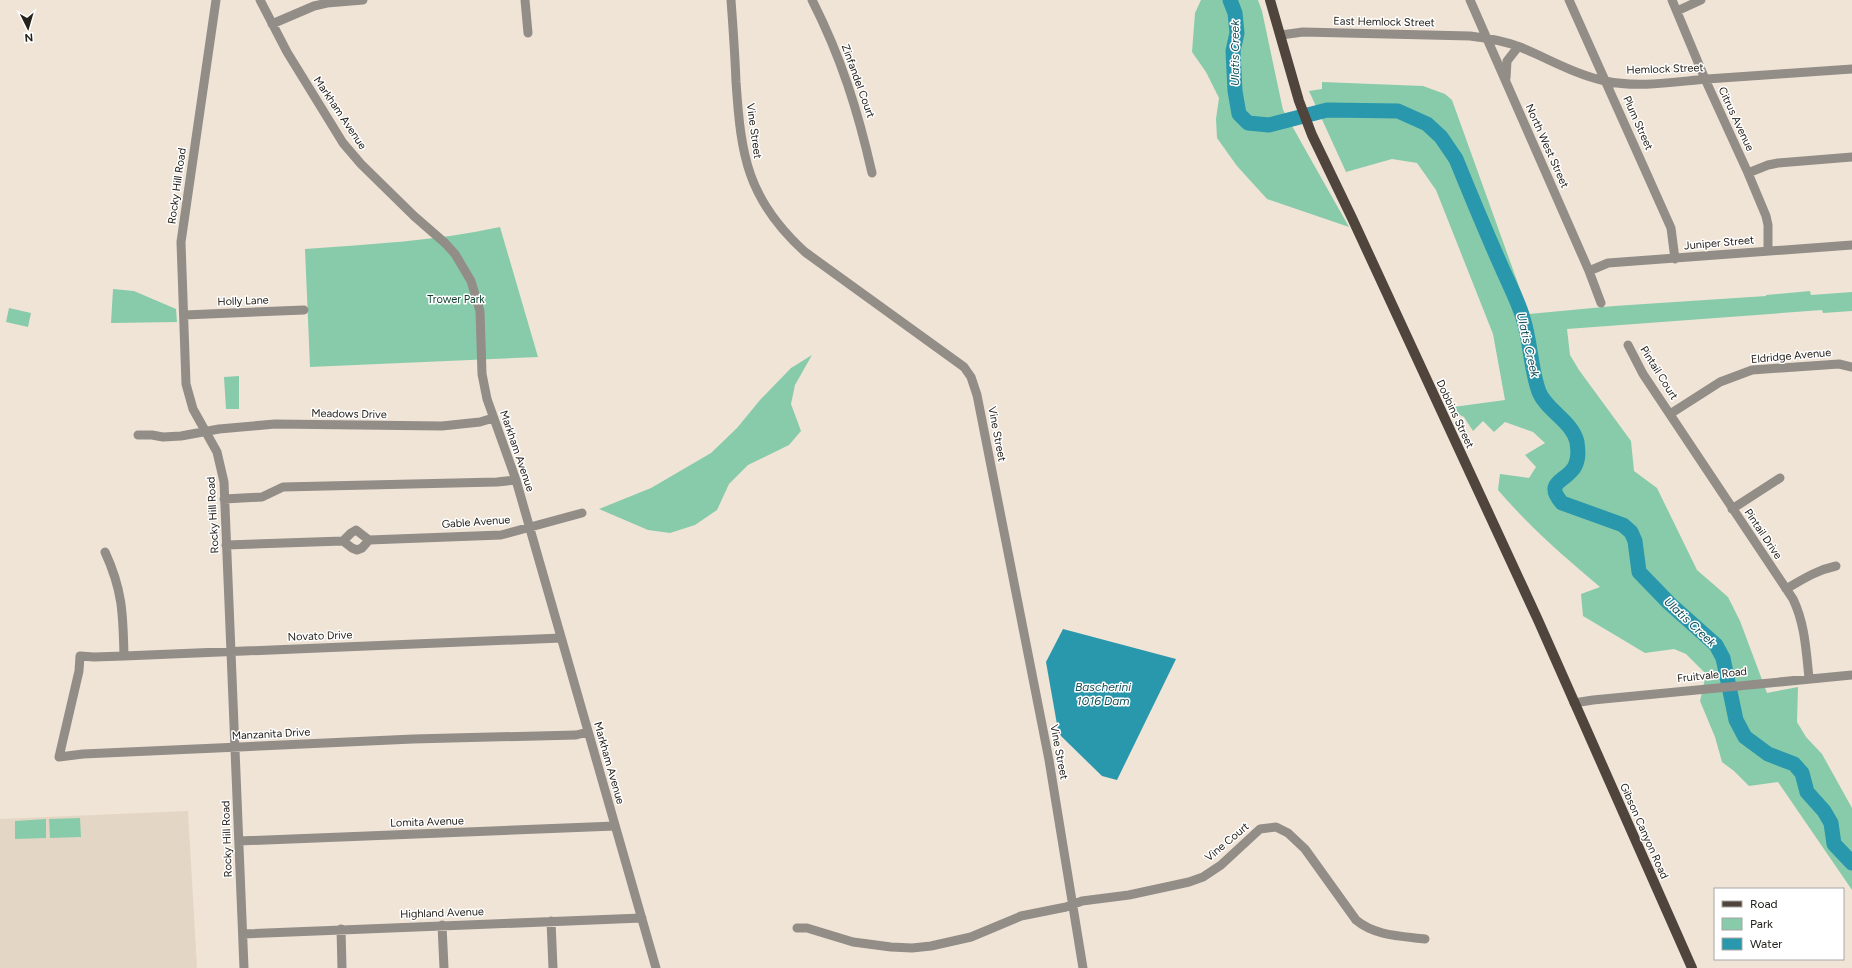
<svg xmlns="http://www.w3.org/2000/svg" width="1852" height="968" font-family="Figtree,sans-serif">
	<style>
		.education { fill: #e4d6c4 }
		.green { fill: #88cbab }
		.water { fill: #2997ac }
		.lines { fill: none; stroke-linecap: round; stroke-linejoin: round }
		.river { stroke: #2997ac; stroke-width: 15 }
		.minor { stroke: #938d88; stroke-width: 9 }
		.major { stroke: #50453d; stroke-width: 10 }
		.labels { text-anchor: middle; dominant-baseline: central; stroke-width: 3; stroke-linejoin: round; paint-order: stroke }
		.street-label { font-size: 11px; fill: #25211b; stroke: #fff }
		.park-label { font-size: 11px; fill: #0e3f2c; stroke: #fff }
		.water-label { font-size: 12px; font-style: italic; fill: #114e59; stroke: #fff }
	</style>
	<rect width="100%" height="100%" fill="#f0e4d6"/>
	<path class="education" d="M188,811L197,968H0V819Z"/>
	<path class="green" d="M1201,0H1258L1262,11L1283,110L1349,227L1267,199L1237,166L1217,138L1216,119L1219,98L1206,72L1192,52L1195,13Z
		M1322,82L1423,86L1445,94L1452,100L1529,314L1614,306L1766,296V295L1810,291L1811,295L1852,292V311L1823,313L1822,310L1567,329L1570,355L1579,370L1631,441L1634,471L1657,488L1697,570L1728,597L1740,621L1767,693L1798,687L1797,722L1806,737L1822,754L1852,808V890L1778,782L1749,786L1734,771L1722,762L1715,737L1700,701L1706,674L1686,654L1674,649L1645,653L1583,616L1581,594L1600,587C1562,555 1530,527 1498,490L1500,474L1529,478L1536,467L1525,455L1545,443L1533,432L1505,422L1494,432L1483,421L1473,431L1464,417L1446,408L1505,400L1493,334L1436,190L1417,163L1392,159L1346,172L1309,91L1322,89Z
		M500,227L538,357L310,367L305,249C371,244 436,241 500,227Z
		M113,289L134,291L176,309L177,322L111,323Z
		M9,308L31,313L28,327L6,322Z
		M812,355L795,385L791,404L801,431L789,445L748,465L729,484L717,510L695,525L670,533L648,530L599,509L651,488L711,453L737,428L760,400L791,368Z
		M239,376V409H226L224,377Z
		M80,818L81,837L50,838L49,819Z
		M46,819V838L15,839V821Z"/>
	<path class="water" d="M1063,629L1176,659L1117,780L1102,776L1061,736L1058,730L1046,662Z"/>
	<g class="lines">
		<path class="river" d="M1230,0L1235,13L1237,33L1233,51L1235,91L1239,114L1248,123L1269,125L1327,110L1398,111L1427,124L1441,137L1456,159C1471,196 1486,232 1502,268C1509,284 1518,301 1523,318C1531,342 1530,367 1539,392C1547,411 1572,421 1577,442C1578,450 1579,458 1575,466C1567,482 1543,481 1562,503L1623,525L1631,532L1635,541L1639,572L1669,603L1716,645L1723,658L1736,720L1745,737L1768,754L1794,764L1802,773L1807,792L1824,811L1831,823L1834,844L1852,863"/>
		<path class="minor" d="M216,0L181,242L186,384L193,409L217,452L224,482L244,968
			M260,0L287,52L343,143L361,164L414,216L445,243L455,254L471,281L480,311L482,374L487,399L516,480L656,968
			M525,0L528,33
			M731,0C733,27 735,55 736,82C741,156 747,199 805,252L964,367L971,377L977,395L1049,760L1083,968
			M812,0C841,57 858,111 872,173
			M1470,0L1589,271L1601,303
			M1569,0L1671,228L1675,259
			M1672,0L1705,79L1748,173L1766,216L1768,225V251
			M1677,11L1701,0
			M272,24L314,6L327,3L363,0
			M1281,35L1303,32L1470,36C1487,38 1505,41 1520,47C1549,59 1574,74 1605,81C1638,88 1673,82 1707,79C1755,76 1804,72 1852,69
			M1506,78L1507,61L1518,47
			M1748,173L1768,165L1778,163L1852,157
			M1589,271L1608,263L1852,245
			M184,315L304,310
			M1628,345L1643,374L1793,599C1805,624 1806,650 1809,678
			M1670,414L1720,382L1752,370L1839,364L1852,367
			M138,435H152L163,437L181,436L219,429L275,424L442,426L480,422L493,418
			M224,499L262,497L283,487L497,482L516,480
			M1732,509L1780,478
			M343,541L351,533L356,530L369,540L501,535L582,513
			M226,545L343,541L352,548L357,550L362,548L369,540
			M105,552C123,591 123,615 124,656
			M1786,589C1803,579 1817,570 1836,566
			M561,638L124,656L94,657L80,656L79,671L59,757L83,754L413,739L576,735L588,732
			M1574,703L1593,700L1852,675
			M239,841L615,826
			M551,921L553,968
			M442,925L444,968
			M797,928H807L853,942L891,947L912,948L931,946L971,937L1021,916L1066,907L1082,901L1129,895L1189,882L1203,877L1221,865L1260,829L1276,827L1288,833L1305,849L1356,920C1375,936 1401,936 1425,939
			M341,929L342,968
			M243,934L642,918"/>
		<path class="major" d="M1270,0L1299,101L1312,135L1352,218L1538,620L1692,968"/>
	</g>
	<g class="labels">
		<g class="street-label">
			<text transform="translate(1384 22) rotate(1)">East Hemlock Street</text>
			<text transform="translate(1665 69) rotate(-2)">Hemlock Street</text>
			<text transform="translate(858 81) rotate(70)">Zinfandel Court</text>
			<text transform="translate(340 113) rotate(56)">Markham Avenue</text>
			<text transform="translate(1736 119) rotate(65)">Citrus Avenue</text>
			<text transform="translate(1638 123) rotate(66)">Plum Street</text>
			<text transform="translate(754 131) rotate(82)">Vine Street</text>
			<text transform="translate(1547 146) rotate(66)">North West Street</text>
			<text transform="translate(177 186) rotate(-82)">Rocky Hill Road</text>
			<text transform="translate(1719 243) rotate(-5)">Juniper Street</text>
			<text transform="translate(243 301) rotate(-2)">Holly Lane</text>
			<text transform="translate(1791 356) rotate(-5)">Eldridge Avenue</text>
			<text transform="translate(1659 373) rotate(58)">Pintail Court</text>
			<text transform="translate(349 414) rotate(1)">Meadows Drive</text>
			<text transform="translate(1455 414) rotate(65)">Dobbins Street</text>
			<text transform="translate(997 434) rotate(79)">Vine Street</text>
			<text transform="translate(517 451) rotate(71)">Markham Avenue</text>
			<text transform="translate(213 515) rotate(-93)">Rocky Hill Road</text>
			<text transform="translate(476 522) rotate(-4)">Gable Avenue</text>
			<text transform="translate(1763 534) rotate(56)">Pintail Drive</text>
			<text transform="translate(320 636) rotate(-2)">Novato Drive</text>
			<text transform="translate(1712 675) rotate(-6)">Fruitvale Road</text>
			<text transform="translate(271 734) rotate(-3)">Manzanita Drive</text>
			<text transform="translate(1059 752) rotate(79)">Vine Street</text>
			<text transform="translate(609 763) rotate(74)">Markham Avenue</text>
			<text transform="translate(427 822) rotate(-2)">Lomita Avenue</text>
			<text transform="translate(1644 831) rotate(66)">Gibson Canyon Road</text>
			<text transform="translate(227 839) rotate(-92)">Rocky Hill Road</text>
			<text transform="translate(1227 842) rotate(-40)">Vine Court</text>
			<text transform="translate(442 913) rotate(-2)">Highland Avenue</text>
		</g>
		<g class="park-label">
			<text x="456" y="299">Trower Park</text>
		</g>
		<g class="water-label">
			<text transform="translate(1235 53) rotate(-90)">Ulatis Creek</text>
			<text transform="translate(1528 345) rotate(77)">Ulatis Creek</text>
			<text transform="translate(1690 622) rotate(43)">Ulatis Creek</text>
			<text x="1103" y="687">Bascherini<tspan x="1103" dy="14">1016 Dam</tspan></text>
		</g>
	</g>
	<rect x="1714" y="888" width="130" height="72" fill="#ffffff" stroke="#a8a6a4"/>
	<rect x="1722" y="901" width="20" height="6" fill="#50453d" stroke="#a8a6a4"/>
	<text x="1750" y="908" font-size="12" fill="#25211b">Road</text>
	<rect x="1722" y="918" width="20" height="12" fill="#88cbab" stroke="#a8a6a4"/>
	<text x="1750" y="928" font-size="12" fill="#25211b">Park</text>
	<rect x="1722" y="938" width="20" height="12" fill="#2997ac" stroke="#a8a6a4"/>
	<text x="1750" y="948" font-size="12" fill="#25211b">Water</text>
	<g transform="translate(28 28) rotate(175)" stroke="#ffffff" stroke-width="3" paint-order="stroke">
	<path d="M0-3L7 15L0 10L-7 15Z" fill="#25211b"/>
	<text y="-6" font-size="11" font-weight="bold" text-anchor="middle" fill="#25211b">N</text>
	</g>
</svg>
